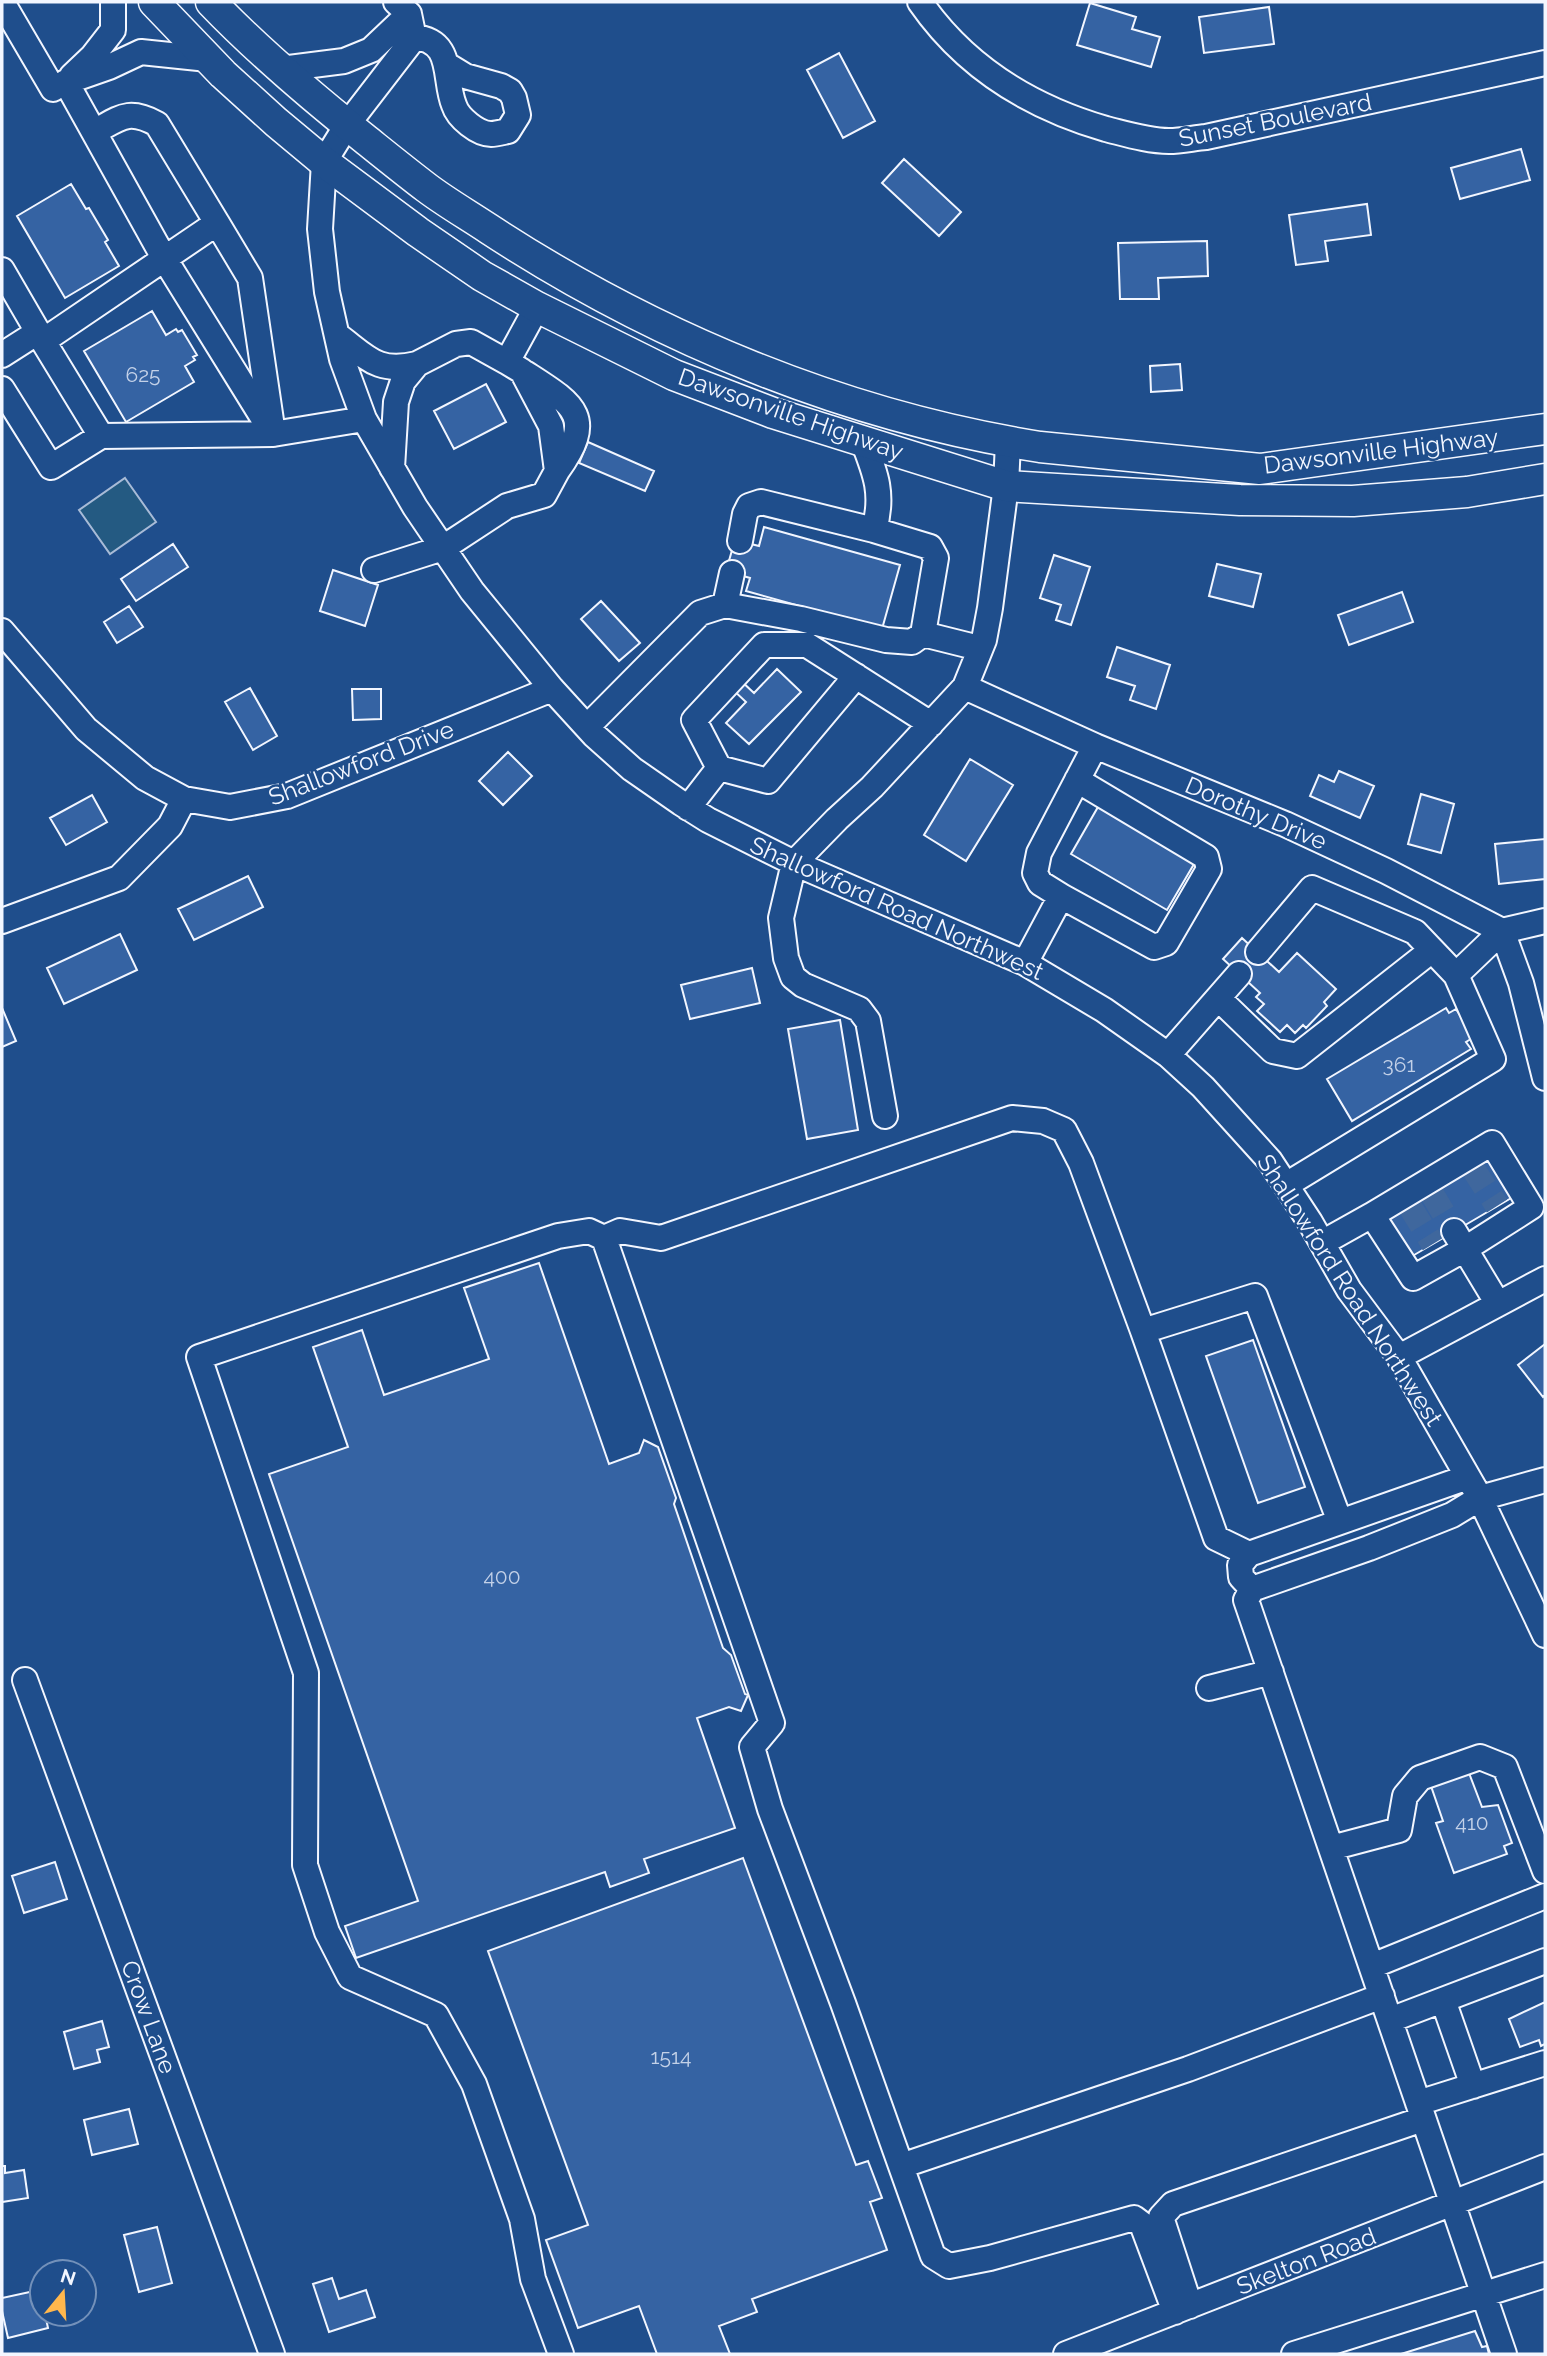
<svg xmlns="http://www.w3.org/2000/svg" width="1547" height="2356" font-family="Raleway,sans-serif">
	<style>
		.green { fill: #245a82; stroke: #a8bbd7; stroke-width: 2 }
		.building { fill: #3563a3; stroke: #f2f6ff; stroke-width: 2 }
		.lines { fill: none; stroke-linecap: round; stroke-linejoin: round }
		.minor-tunnel { stroke: #3f679d; stroke-width: 24; stroke-dasharray: 24 12; stroke-linecap: butt }
		.minor-casing { stroke: #f2f6ff; stroke-width: 28 }
		.major-casing { stroke: #f2f6ff; stroke-width: 33 }
		.minor { stroke: #1f4e8c; stroke-width: 24 }
		.major { stroke: #1f4e8c; stroke-width: 30 }
		.labels { text-anchor: middle; dominant-baseline: central; stroke-width: 5; stroke-linejoin: round; paint-order: stroke }
		.number-label { font-size: 21px; fill: #c3d1e8 }
		.street-label { font-size: 24px; fill: #f2f6ff; stroke: #1f4e8c }
	</style>
	<rect width="100%" height="100%" fill="#1f4e8c"/>
	<path class="green" d="M125,478L156,522L110,554L79,510Z"/>
	<path class="building" d="M1090,3L1136,17L1132,29L1160,37L1151,67L1077,45Z
		M1269,7L1274,44L1204,53L1199,17Z
		M839,53L875,121L843,138L807,70Z
		M1521,149L1530,180L1460,199L1451,168Z
		M904,159L961,212L939,236L882,183Z
		M71,184L86,209L89,208L108,240L105,242L119,266L65,298L17,216Z
		M1367,204L1371,235L1325,241L1328,261L1296,265L1289,215Z
		M1207,241L1208,276L1158,278L1159,299H1120L1118,243Z
		M152,311L166,335L176,329L178,332L182,330L197,355L193,357L195,360L185,366L194,382L126,422L84,351Z
		M1180,364L1182,390L1151,392L1150,366Z
		M486,384L506,422L454,449L434,411Z
		M588,442L654,471L645,491L579,463Z
		M764,527L900,565L882,629L746,591L750,578L726,571L735,540L759,546Z
		M173,544L188,567L136,601L121,579Z
		M1054,555L1090,567L1071,625L1056,620L1061,605L1040,598Z
		M1217,564L1261,574L1253,607L1209,596Z
		M333,570L378,585L365,626L320,611Z
		M1402,592L1413,622L1349,645L1338,615Z
		M601,601L640,643L619,661L581,619Z
		M129,606L143,627L117,643L104,622Z
		M1117,647L1170,665L1156,709L1130,700L1135,686L1107,677Z
		M777,669L801,692L749,744L726,723L746,702L731,688L739,679L754,693Z
		M250,688L277,736L253,750L225,702Z
		M352,689H381V719L353,720Z
		M508,752L532,776L503,805L479,781Z
		M970,759L1013,785L966,861L924,835Z
		M1339,771L1374,786L1360,818L1310,796L1319,775L1334,782Z
		M1421,794L1454,804L1441,853L1408,844Z
		M92,795L107,822L66,845L50,818Z
		M1098,807L1194,864L1167,910L1071,854Z
		M1545,839V879L1499,884L1495,844Z
		M248,876L263,907L194,940L178,909Z
		M120,934L137,970L64,1004L47,968Z
		M1242,938L1279,972L1297,953L1336,989L1324,1002L1327,1006L1306,1028L1303,1025L1295,1033L1287,1025L1280,1032L1257,1011L1264,1004L1256,997L1260,993L1223,959Z
		M752,968L760,1003L690,1019L681,985Z
		M2,1008L16,1041L2,1047Z
		M1446,1008L1449,1013L1456,1009L1474,1037L1466,1042L1471,1049L1352,1121L1327,1079Z
		M840,1020L858,1130L807,1139L788,1029Z
		M1489,1157L1513,1197L1409,1258L1386,1218Z
		M539,1263L609,1464L639,1453L644,1440L658,1447L676,1498L674,1504L723,1648L731,1655L745,1694L748,1695L741,1711L729,1707L697,1718L735,1828L644,1859L649,1873L610,1887L605,1872L356,1958L345,1926L418,1901L269,1474L348,1447L313,1347L362,1330L384,1395L489,1359L464,1288Z
		M1253,1340L1305,1487L1258,1503L1206,1356Z
		M1545,1344V1395L1543,1397L1518,1365Z
		M1469,1773L1482,1807L1498,1805L1512,1843L1504,1846L1507,1854L1454,1873L1436,1823L1443,1821L1431,1786Z
		M743,1858L856,2165L868,2161L882,2198L870,2202L887,2250L752,2299L757,2312L719,2326L730,2354H657L639,2306L578,2328L546,2240L588,2225L488,1951Z
		M55,1862L67,1899L24,1913L12,1876Z
		M1545,2002V2044L1541,2046L1539,2040L1520,2047L1509,2019Z
		M102,2021L109,2047L97,2050L100,2062L74,2069L64,2032Z
		M129,2109L138,2144L92,2155L84,2120Z
		M2,2166H5V2173L24,2170L28,2198L2,2202Z
		M157,2227L172,2283L139,2292L124,2235Z
		M332,2278L339,2299L366,2290L375,2317L329,2332L313,2284Z
		M39,2290L42,2314H45L48,2328L8,2338L2,2311V2298Z
		M1475,2331L1482,2347L1487,2346L1489,2354H1401Z"/>
	<g class="lines">
		<path class="minor-tunnel" d="M1472,1167L1497,1206
			M1431,1192L1454,1231
			M1409,1205L1433,1244"/>
		<g class="minor-casing">
			<path id="minor" d="M2,2L53,89
				M396,2L409,14L414,38L347,125L324,162L320,229L327,292L342,359L364,419L415,507L472,591L552,689L594,735L632,769L681,803L708,820L794,863L1025,963L1104,1010L1168,1055L1203,1087L1270,1161L1310,1222L1349,1290L1399,1357L1480,1498L1545,1635
				M920,2C965,67 1030,107 1106,129C1126,134 1148,141 1169,141C1181,141 1194,138 1206,137L1545,63
				M413,37C455,40 443,78 454,105C458,118 478,134 491,134C496,134 503,132 508,131L518,115L514,98L510,91L501,86L465,76L447,65
				M281,69L344,61L371,50L409,14
				M72,76L92,57L113,30V2
				M66,82L164,258L273,434L364,419
				M66,82L109,67L141,52L208,59
				M94,132C120,118 128,108 157,124L217,223
				M2,270L38,332L2,355
				M38,332L43,341L101,436L273,434L250,278L217,223L43,341
				M337,335C367,357 377,374 417,364L403,381L396,402L392,468
				M417,364L456,344L471,342L507,362
				M525,373C573,404 597,416 557,471
				M2,389L51,467L101,436
				M740,541L745,514L749,506L761,502L874,530C884,495 876,474 863,441
				M374,570L443,548L507,506L544,495L557,471L551,426L522,371L507,362L537,307
				M732,573L725,605L801,619L886,640L912,642L923,634L936,558L930,547L874,530
				M2,631L86,729L145,778L184,799
				M923,634L979,648
				M965,687L1095,746L1285,824L1386,871L1502,931L1545,921
				M587,727L700,613L725,605
				M719,768L768,781L856,676
				M688,808L719,768L694,720L764,645H807L931,724
				M1061,896L1154,947L1166,943L1209,869L1206,857L1077,780
				M2,921L119,878L170,826L184,799L230,807L287,796L552,689
				M1258,952L1312,888L1415,932L1456,975L1502,931L1521,983L1545,1078
				M1025,963L1061,896L1040,883L1035,873L1039,853L1095,746
				M1219,999L1273,1051L1297,1056L1432,950
				M1168,1055L1239,974
				M885,1116L868,1021L859,1009L803,985L793,977L786,958L781,918L794,863L837,819L872,787L965,687L984,640L990,608L1006,486L1008,442
				M1286,1185L1493,1059L1456,975
				M1454,1231L1498,1304
				M1322,1243L1372,1215L1413,1278L1465,1249L1531,1207L1492,1143L1372,1215
				M1143,1331L1216,1538L1249,1554
				M1399,1357L1545,1279
				M1252,1589L1241,1577L1240,1565L1249,1554L1468,1477
				M25,1680L272,2354
				M1209,1688L1271,1672
				M1331,1848L1399,1830L1405,1796L1420,1778L1480,1757L1505,1767L1545,1871
				M1372,1966L1545,1896
				M1443,2000L1473,2086
				M1390,2020L1545,1961
				M1418,2103L1545,2063
				M901,2166L1188,2069L1382,1996
				M1190,2306L1161,2217L1173,2204L1423,2119
				M1175,2312L1142,2224L1134,2218L990,2258L949,2266L933,2256L843,2003L770,1809L752,1747L772,1723L604,1238L620,1231L661,1238L1012,1118L1043,1121L1064,1130L1081,1163L1143,1331L1255,1296L1340,1522
				M561,2354L533,2279L522,2219L474,2084L436,2015L350,1977L327,1932L305,1865L306,1673L199,1357L558,1236L589,1231L604,1238
				M1066,2354L1545,2167
				M1294,2354L1545,2275
				M1504,2354L1246,1600L1252,1589L1369,1548L1452,1515L1480,1498L1545,1480"/>
		</g>
		<g class="major-casing">
			<path id="major" d="M154,2L223,74L276,122L324,162L418,232L482,276L537,307L674,375L773,413L1006,486L1240,500L1353,501L1467,492L1545,479
				M211,2C258,51 311,96 365,139C385,155 406,172 427,188C447,203 468,215 489,229C654,337 844,416 1040,447L1260,469L1545,429"/>
		</g>
		<use href="#minor" class="minor"/>
		<use href="#major" class="major"/>
	</g>
	<g class="labels">
		<g class="number-label">
			<text x="143" y="374">625</text>
			<text x="1399" y="1064">361</text>
			<text x="502" y="1576">400</text>
			<text x="1472" y="1822">410</text>
			<text x="671" y="2056">1514</text>
		</g>
		<g class="street-label">
			<text transform="translate(1275 120) rotate(-11)">Sunset Boulevard</text>
			<text transform="translate(791 414) rotate(19)">Dawsonville Highway</text>
			<text transform="translate(1381 451) rotate(-7)">Dawsonville Highway</text>
			<text transform="translate(361 763) rotate(-21)">Shallowford Drive</text>
			<text transform="translate(1256 813) rotate(23)">Dorothy Drive</text>
			<text transform="translate(897 908) rotate(24)">Shallowford Road Northwest</text>
			<text transform="translate(1350 1290) rotate(57)">Shallowford Road Northwest</text>
			<text transform="translate(149 2017) rotate(70)">Crow Lane</text>
			<text transform="translate(1306 2261) rotate(-21)">Skelton Road</text>
		</g>
	</g>
	<rect width="1547" height="2356" fill="none" stroke="#f2f6ff" stroke-width="7"/>
	<g transform="translate(63 2293) rotate(18)"><circle r="33" fill="#1f4e8c" stroke="#7391ba" stroke-width="2"/>
	<path d="M0-5L12 26L0 18L-12 26Z" fill="#ffb74d"/>
	<text y="-10" font-size="19" font-weight="bold" text-anchor="middle" fill="#f2f6ff">N</text>
	</g>
</svg>
